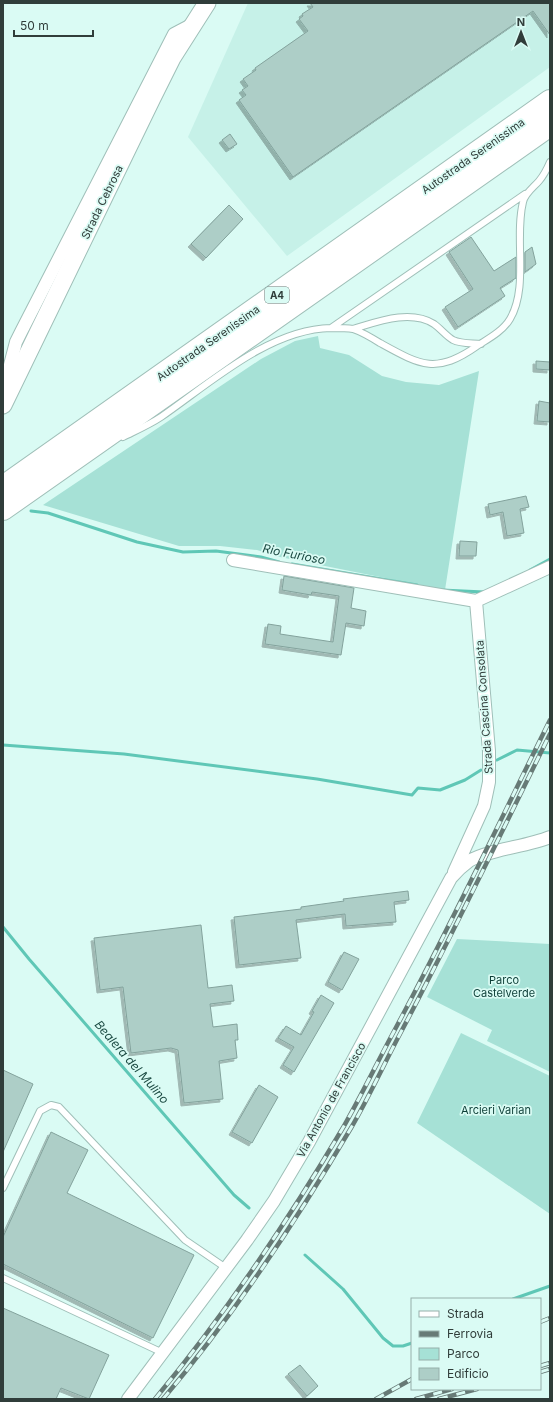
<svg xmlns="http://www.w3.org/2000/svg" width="553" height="1402" font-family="Inter,sans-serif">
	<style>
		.built { fill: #c6f1e8 }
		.green { fill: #a6e1d6 }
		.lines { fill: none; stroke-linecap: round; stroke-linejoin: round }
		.stream { stroke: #5fc7b6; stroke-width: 3 }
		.building { fill: #adcec7; stroke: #83a29c; filter: url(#shadow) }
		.service-casing { stroke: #9fbfb8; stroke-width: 8 }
		.minor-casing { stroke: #9fbfb8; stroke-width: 14 }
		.secondary-casing { stroke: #9fbfb8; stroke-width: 19 }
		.motorway-casing { stroke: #9fbfb8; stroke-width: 24 }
		.service { stroke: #fff; stroke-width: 6 }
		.minor { stroke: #fff; stroke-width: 12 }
		.secondary { stroke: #fff; stroke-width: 17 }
		.motorway { stroke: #fff; stroke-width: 22 }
		.rail-casing { stroke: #677a76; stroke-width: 4.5 }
		.rail { stroke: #dafbf4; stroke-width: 3; stroke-dasharray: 9; stroke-linecap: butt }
		.labels { text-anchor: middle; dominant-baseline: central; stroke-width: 3.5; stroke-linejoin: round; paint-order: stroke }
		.shield { fill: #dafbf4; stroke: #637672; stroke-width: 1 }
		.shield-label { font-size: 10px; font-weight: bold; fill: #303d3a }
		.street-label { font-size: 11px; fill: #303d3a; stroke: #dafbf4 }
		.park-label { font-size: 11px; fill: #0d3e37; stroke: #dafbf4 }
		.water-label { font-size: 12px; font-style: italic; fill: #1b4a42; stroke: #dafbf4 }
	</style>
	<defs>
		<filter id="shadow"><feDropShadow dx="-3" dy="3" stdDeviation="0" flood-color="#0004"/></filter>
	</defs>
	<rect width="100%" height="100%" fill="#dafbf4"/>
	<path class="built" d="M248,3H550V67L287,256L188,137Z"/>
	<path class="green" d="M318,336L320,348L349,355L382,376L406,382L439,385L479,371L445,590L280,557L257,550L220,546H179L43,505L261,359L295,341Z
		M457,939L550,944V1072L487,1041L492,1030L427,997Z
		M461,1033L550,1076V1214L417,1123Z"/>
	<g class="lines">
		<path class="stream" d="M31,511L48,513L137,542L183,552L216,551L261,557L279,562
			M292,564L417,585
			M530,570L550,559
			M442,590L484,592
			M3,745L124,754L317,779L412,795L418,788L440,790L465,780L481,770
			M497,760L517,750L550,753
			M3,927L29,959L234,1195L249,1208
			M305,1255L343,1289L383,1338L393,1346H403L412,1343
			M513,1299L550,1286"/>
	</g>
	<path class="building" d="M310,3H550V35L533,11L293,177L239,100L246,95L242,90L248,86L243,79L256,70L255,68L308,31L299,19L303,16L302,14L313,7Z
		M230,134L237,144L229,149L222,140Z
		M229,205L243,219L206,258L191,244Z
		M471,237L494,271L516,257V278L500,288L505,296L458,327L445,307L473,289L449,252Z
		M532,247L536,264L525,272V252Z
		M536,361L550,362V370L536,369Z
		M539,401L550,403V422L537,421Z
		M526,496L529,507L520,509L524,533L507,536L503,512L490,515L488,504Z
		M460,541L477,542L476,556H459Z
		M284,576L354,588L351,608L366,611L364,626L346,623L341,655L265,644L268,624L281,626L280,634L333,642L339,596L312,592L311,595L282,590Z
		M408,891L409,900L394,902L396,922L346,926L345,914L296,920L301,958L239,965L234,917L301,909V907L344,901L343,899Z
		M201,925L208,988L232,985L234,1001L210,1004L213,1027L237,1024L238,1040H235L237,1058L219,1061L223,1099L184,1103L178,1050L171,1048L131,1053L123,987L100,990L94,938Z
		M344,952L359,959L342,990L328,982Z
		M321,995L334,1003L294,1072L283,1065L294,1047L278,1038L286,1026L301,1035L314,1012L312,1011Z
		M3,1070L33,1084L3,1152Z
		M259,1085L278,1097L252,1143L232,1132Z
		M51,1132L88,1150L67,1193L194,1255L153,1338L3,1264V1237Z
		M3,1308L109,1355L89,1399L61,1388L56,1399H3Z
		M300,1365L318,1386L307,1396L288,1374Z"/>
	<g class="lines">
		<g class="service-casing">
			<path id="service" d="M331,328L525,194
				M353,329C377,322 410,309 434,324C441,329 446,336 453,340C461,344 472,343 481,344
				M123,437C135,431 149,425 161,417C209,384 269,329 331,328C338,328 347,328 353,329C362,332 372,338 380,343C420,365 436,375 477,346C488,339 503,331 510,319C529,287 514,238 523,202C525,193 534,187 539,181C544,175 547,169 550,162
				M3,1188L40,1111L51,1105L59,1107L185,1240L226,1268
				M3,1278L163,1353"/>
		</g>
		<g class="minor-casing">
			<path id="minor" d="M4,388L16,342L21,332L174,34L193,24
				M233,560L476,601L550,567
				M454,872L484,806L489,782V751L476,601
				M128,1399L247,1240L274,1201L309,1142L451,878C456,872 462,866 469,861C490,849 526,847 550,837"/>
		</g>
		<g class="secondary-casing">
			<path id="secondary" d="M3,405L152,98L172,58L207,3"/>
		</g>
		<g class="motorway-casing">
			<path id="motorway" d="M3,487L550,101
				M3,509L550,125"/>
		</g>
		<use href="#service" class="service"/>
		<use href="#minor" class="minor"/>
		<use href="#secondary" class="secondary"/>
		<use href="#motorway" class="motorway"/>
		<g class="rail-casing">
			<path id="rail" d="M540,1322L550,1318
				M540,1366L550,1363
				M540,1372L550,1369
				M155,1399C226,1313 288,1221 344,1126C361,1096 376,1065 392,1035C448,931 498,825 550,720
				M163,1399C234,1315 295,1223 351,1128C369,1097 384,1064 401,1032C453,934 501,833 550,734
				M376,1399L412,1379
				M416,1399L452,1389
				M439,1399L477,1389"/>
		</g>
		<use href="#rail" class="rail"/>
	</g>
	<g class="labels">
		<rect class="shield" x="265" y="287" width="24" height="16" rx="3"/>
		<g class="shield-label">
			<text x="277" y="295">A4</text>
		</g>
		<g class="street-label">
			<text transform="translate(473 156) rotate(-35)">Autostrada Serenissima</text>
			<text transform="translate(102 202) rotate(-64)">Strada Cebrosa</text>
			<text transform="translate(208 343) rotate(-35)">Autostrada Serenissima</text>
			<text transform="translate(484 707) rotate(-94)">Strada Cascina Consolata</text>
			<text transform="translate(331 1100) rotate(-61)">Via Antonio de Francisco</text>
		</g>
		<g class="park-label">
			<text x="504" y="980">Parco<tspan x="504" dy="13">Castelverde</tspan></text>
			<text x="496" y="1110">Arcieri Varian</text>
		</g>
		<g class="water-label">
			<text transform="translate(294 554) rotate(11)">Rio Furioso</text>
			<text transform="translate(132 1062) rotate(49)">Bealera del Mulino</text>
		</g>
	</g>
	<rect width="553" height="1402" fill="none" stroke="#303d3a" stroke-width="8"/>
	<rect x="411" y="1298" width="130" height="92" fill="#dafbf4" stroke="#96afaa"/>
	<rect x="419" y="1311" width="20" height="6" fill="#ffffff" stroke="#96afaa"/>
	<text x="447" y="1318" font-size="12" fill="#303d3a">Strada</text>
	<rect x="419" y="1331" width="20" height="6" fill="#677a76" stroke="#96afaa"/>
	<text x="447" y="1338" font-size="12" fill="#303d3a">Ferrovia</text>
	<rect x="419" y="1348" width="20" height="12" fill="#a6e1d6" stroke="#96afaa"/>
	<text x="447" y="1358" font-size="12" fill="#303d3a">Parco</text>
	<rect x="419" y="1368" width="20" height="12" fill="#adcec7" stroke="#96afaa"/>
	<text x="447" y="1378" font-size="12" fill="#303d3a">Edificio</text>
	<g transform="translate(521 32)" stroke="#dafbf4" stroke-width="3" paint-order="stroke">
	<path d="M0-3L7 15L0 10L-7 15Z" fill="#303d3a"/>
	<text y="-6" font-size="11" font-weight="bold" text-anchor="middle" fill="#303d3a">N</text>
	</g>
	<path d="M14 30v6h79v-6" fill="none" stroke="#303d3a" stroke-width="2"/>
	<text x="20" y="30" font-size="12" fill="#303d3a" stroke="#dafbf4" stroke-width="3" paint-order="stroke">50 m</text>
</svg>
